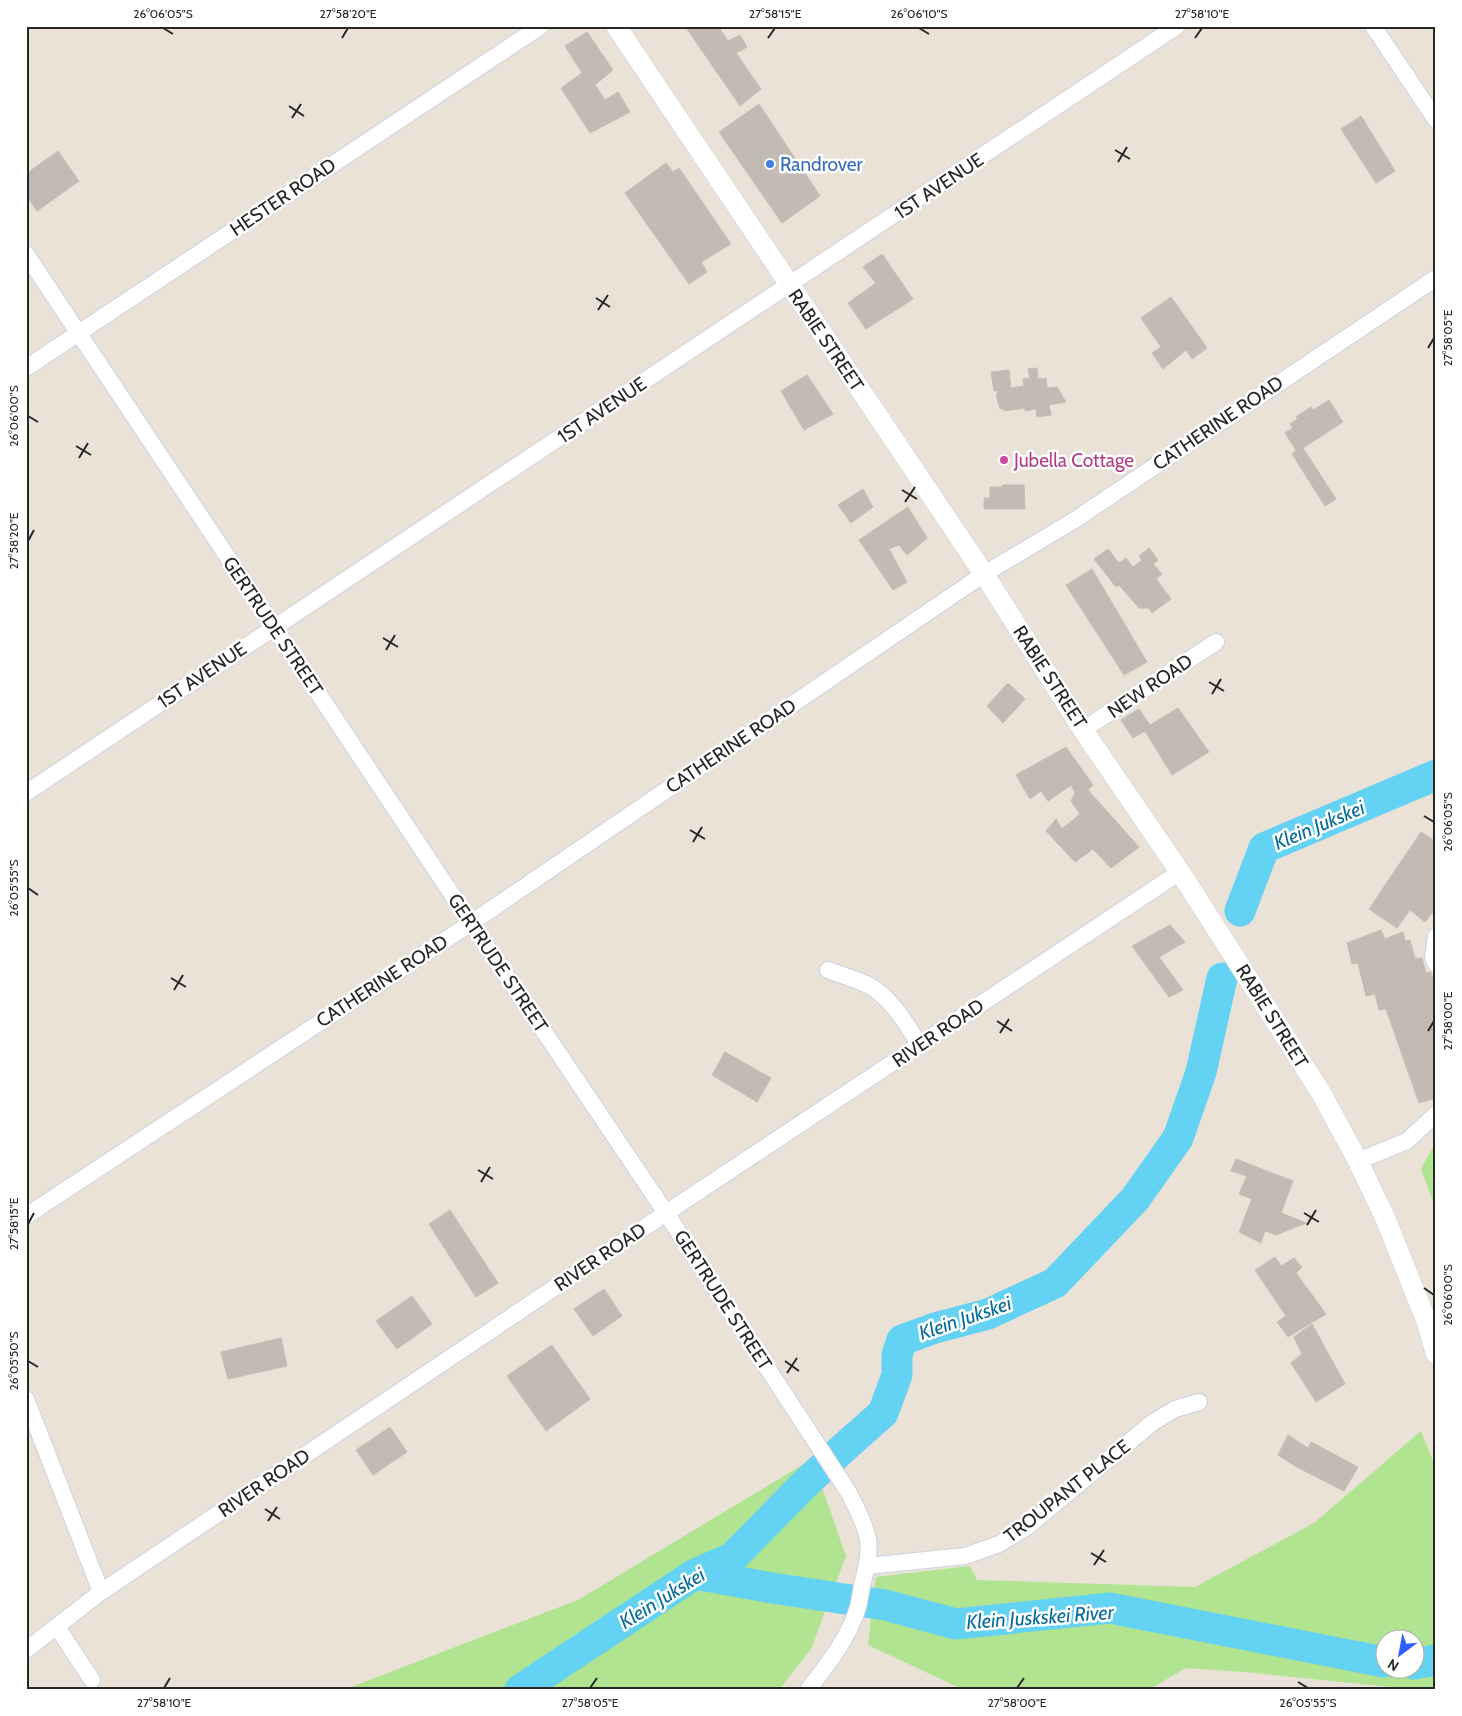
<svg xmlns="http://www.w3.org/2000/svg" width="1462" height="1716" font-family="Cabin,sans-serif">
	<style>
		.green { fill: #b0e490; fill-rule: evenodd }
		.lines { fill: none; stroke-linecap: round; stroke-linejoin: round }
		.river { stroke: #63d2f3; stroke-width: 31 }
		.building { fill: #c2bbb4; stroke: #c5bdb1 }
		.minor-casing { stroke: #ccd1e1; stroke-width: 18 }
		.tertiary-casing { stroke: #ccd1e1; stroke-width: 21 }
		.minor { stroke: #fff; stroke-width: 16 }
		.tertiary { stroke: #fff; stroke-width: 20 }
		.ticks { fill: none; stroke: #272727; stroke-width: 2 }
		.shop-dot { fill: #3f7fe0; stroke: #fff; stroke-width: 2 }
		.hotel-dot { fill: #d1479c; stroke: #fff; stroke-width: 2 }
		.labels { text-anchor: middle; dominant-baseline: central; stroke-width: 5; stroke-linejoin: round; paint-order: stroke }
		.shop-label { font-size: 19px; fill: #366cbe; stroke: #fff; text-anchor: start }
		.street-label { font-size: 19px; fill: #272727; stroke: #fff }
		.hotel-label { font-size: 19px; fill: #b23c85; stroke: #fff; text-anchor: start }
		.water-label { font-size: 20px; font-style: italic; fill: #086d99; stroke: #fff }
		.neatline { fill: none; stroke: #272727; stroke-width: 2 }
		.ticks-label { font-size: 12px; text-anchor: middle; fill: #272727 }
	</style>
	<rect width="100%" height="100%" fill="#eae1d7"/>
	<path class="green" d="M1436,1141V1209L1421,1169Z
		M1421,1431L1436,1468V1690H1420L1244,1672L1186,1668L1148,1690H964L868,1645L876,1577L970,1566L977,1580L1195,1587L1314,1523ZM1384,1638H1414V1668H1384Z
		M812,1459L846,1556L811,1649L779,1690H343L578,1600Z"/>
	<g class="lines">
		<path class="river" d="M1240,911L1264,848L1436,775
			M695,1574L772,1588L885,1605L956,1624L1110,1608L1384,1662
			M1414,1664L1436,1660
			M520,1690L695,1574L732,1558L804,1485L839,1452L883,1413L897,1375V1355L902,1340L935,1328L988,1314L1055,1283L1135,1199L1178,1138L1201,1072L1222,978"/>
	</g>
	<path class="building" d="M685,26H718L728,41L740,35L747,47L736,53L761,89L740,106Z
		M587,32L613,70L595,85L605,100L618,92L630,112L590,133L561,88L582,73L565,46Z
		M759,104L820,196L782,223L719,132Z
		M1361,116L1395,171L1376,183L1341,129Z
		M58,151L79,181L37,211L26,195V174Z
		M666,163L673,172L679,168L731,244L701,262L707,272L689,284L625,193Z
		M882,254L913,299L866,329L848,303L876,283L863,267Z
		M1171,297L1207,348L1192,359L1186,350L1163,369L1152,353L1161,347L1141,318Z
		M1037,368L1038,379L1046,378L1047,388L1057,387L1066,402L1049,405L1051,415L1037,417L1036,409L1025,411V408L1004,411V409H1000L996,394H998L997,390L994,391L991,372L1009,370L1011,388L1024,386L1023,379L1030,378L1028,369Z
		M807,375L833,414L804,430L781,391Z
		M1329,400L1343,422L1303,448L1336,499L1325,506L1292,454L1296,450L1285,433L1293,428L1290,424L1298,419L1296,417L1311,407L1313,410Z
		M1002,485H1024L1025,509H984V498H990V487H1002Z
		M863,489L873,507L851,523L838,505Z
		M908,507L927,538L907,555L899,545L889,549L907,582L893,590L859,540Z
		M1149,548L1158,560L1153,564L1162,574L1156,579L1171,599L1152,613L1149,608H1139L1119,585L1116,587L1094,559L1108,549L1119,563L1126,558L1133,567L1142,560L1139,556Z
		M1092,569L1147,662L1124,675L1066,585Z
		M1008,683L1025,699L1003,723L987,706Z
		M1178,708L1209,752L1172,775L1145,731L1133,738L1121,720L1139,709L1150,725Z
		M1066,747L1093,785L1088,790L1139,847L1111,868L1093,849L1075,862L1046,831L1056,819L1062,829L1080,814L1071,801L1075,793L1071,785L1048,801L1041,791L1030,799L1016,775Z
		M1421,832L1436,842V908L1425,922L1410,910L1397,928L1369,909Z
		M1170,925L1185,942L1159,957L1183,990L1169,997L1132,946Z
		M1381,930L1385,939L1403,932L1405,941L1410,940L1415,959L1422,958L1426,973L1431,972L1436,993V1098L1419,1103L1386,1009L1379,1010L1375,994L1366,996L1358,963L1352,964L1347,943Z
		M725,1052L771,1078L757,1102L712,1075Z
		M1236,1159L1293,1181L1281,1213L1306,1223L1276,1235L1265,1231L1261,1243L1239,1232L1252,1199L1239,1194L1247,1176L1231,1171Z
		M450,1210L498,1283L476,1297L429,1224Z
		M1275,1257L1281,1266L1294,1258L1302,1267L1296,1273L1326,1314L1288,1337L1277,1322L1286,1316L1255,1270Z
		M604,1289L622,1316L593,1336L574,1309Z
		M412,1296L432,1324L397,1349L376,1321Z
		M1312,1324L1345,1384L1316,1402L1291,1363L1302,1354L1294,1337Z
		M281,1338L287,1366L228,1379L221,1352Z
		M552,1345L590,1399L546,1431L507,1376Z
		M390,1427L407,1452L373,1475L356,1450Z
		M1288,1435L1308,1448L1311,1442L1358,1467L1344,1491L1295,1466L1278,1455Z"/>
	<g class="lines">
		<g class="minor-casing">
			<path id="minor" d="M1373,26L1436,120
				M26,254L471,923L666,1213L849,1493C856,1508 865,1523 868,1539C870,1553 867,1567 863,1581C861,1590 860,1599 858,1607C849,1638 827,1665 808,1690
				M26,368L541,26
				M1083,730L1216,642
				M26,793L1177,26
				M1436,936L1433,957L1436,964
				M828,970C841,975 856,979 868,985C891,997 906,1024 920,1045
				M1358,1161L1407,1141L1436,1114
				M26,1216L471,923L984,574L1073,521L1436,278
				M26,1399L101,1592
				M867,1566L965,1556L999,1544L1027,1527L1152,1423L1175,1409L1199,1402
				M57,1627L92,1680
				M26,1650L101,1592L666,1213L1180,872"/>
		</g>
		<g class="tertiary-casing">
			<path id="tertiary" d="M616,26L984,574L1083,730L1180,872L1320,1091L1358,1161L1386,1220L1426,1320L1436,1354"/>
		</g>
		<use href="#minor" class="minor"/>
		<use href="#tertiary" class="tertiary"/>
	</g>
	<path class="ticks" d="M163,28L173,34M919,28L929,34M342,38L348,28M768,38L775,28M1195,38L1202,28M289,106L304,116M292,118L301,104M1115,150L1130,159M1118,162L1127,147M596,298L610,307M598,310L608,295M1428,348L1434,338M28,416L38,422M76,446L91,455M79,458L88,443M902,490L917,499M905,502L915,487M28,541L34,530M383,638L398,647M386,650L395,635M1209,682L1224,691M1212,694L1221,679M1424,816L1434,822M690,830L705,839M693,842L702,827M28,888L38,895M171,978L186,987M174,990L183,975M997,1021L1012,1031M1428,1031L1434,1021M1000,1033L1009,1019M478,1170L493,1179M481,1182L490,1167M1304,1213L1319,1222M28,1224L34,1213M1307,1225L1316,1210M1424,1288L1434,1295M28,1361L38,1367M785,1361L799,1371M787,1373L797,1358M265,1509L280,1519M268,1521L277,1507M1091,1553L1106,1562M1094,1565L1104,1550M1298,1682L1308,1688M164,1688L170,1678M590,1688L597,1678M1017,1688L1024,1678"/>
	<circle class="shop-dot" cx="770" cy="164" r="5"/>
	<circle class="hotel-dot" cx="1004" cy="460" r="5"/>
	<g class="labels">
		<g class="shop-label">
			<text x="780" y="164">Randrover</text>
		</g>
		<g class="street-label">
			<text transform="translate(939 186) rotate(-34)">1ST AVENUE</text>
			<text transform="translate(283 197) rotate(-34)">HESTER ROAD</text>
			<text transform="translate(826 340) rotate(56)">RABIE STREET</text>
			<text transform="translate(602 410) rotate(-34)">1ST AVENUE</text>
			<text transform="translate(1218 423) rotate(-34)">CATHERINE ROAD</text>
			<text transform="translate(273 626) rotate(56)">GERTRUDE STREET</text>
			<text transform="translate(202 675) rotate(-34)">1ST AVENUE</text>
			<text transform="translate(1050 677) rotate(57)">RABIE STREET</text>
			<text transform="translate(1150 686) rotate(-34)">NEW ROAD</text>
			<text transform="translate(731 746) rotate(-34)">CATHERINE ROAD</text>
			<text transform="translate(498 963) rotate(56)">GERTRUDE STREET</text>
			<text transform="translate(382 981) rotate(-33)">CATHERINE ROAD</text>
			<text transform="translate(1272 1016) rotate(58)">RABIE STREET</text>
			<text transform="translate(938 1033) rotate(-34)">RIVER ROAD</text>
			<text transform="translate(600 1257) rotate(-34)">RIVER ROAD</text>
			<text transform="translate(723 1300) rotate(57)">GERTRUDE STREET</text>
			<text transform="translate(264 1483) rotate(-34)">RIVER ROAD</text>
			<text transform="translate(1067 1491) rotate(-38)">TROUPANT PLACE</text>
		</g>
		<g class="hotel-label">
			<text x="1014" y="460">Jubella Cottage</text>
		</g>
		<g class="water-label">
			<text transform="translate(1319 825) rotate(-23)">Klein Jukskei</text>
			<text transform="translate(965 1318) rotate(-19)">Klein Jukskei</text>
			<text transform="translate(662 1598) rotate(-32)">Klein Jukskei</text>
			<text transform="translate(1040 1617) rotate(-4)">Klein Juskskei River</text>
		</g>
	</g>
	<rect width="1462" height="1716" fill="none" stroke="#ffffff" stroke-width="55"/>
	<g transform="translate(1400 1654) rotate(212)"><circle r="24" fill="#ffffff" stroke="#a9a9a9"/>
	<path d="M0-4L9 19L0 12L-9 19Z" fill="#2f5eff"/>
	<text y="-8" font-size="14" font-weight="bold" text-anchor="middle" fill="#272727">N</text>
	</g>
	<rect x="28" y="28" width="1406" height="1660" class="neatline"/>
	<g class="ticks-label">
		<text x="163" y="18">26°06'05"S</text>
		<text x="348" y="18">27°58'20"E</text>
		<text x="775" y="18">27°58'15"E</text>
		<text x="919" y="18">26°06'10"S</text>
		<text x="1202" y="18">27°58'10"E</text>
		<text transform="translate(1448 338) rotate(-90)" y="4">27°58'05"E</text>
		<text transform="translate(14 416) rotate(-90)" y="4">26°06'00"S</text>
		<text transform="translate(14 541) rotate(-90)" y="4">27°58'20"E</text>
		<text transform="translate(1448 822) rotate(-90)" y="4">26°06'05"S</text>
		<text transform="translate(14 888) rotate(-90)" y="4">26°05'55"S</text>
		<text transform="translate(1448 1021) rotate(-90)" y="4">27°58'00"E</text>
		<text transform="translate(14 1224) rotate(-90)" y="4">27°58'15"E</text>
		<text transform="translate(1448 1295) rotate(-90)" y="4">26°06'00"S</text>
		<text transform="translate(14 1361) rotate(-90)" y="4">26°05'50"S</text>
		<text x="164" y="1707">27°58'10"E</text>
		<text x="590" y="1707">27°58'05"E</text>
		<text x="1017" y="1707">27°58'00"E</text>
		<text x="1308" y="1707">26°05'55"S</text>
	</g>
</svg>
